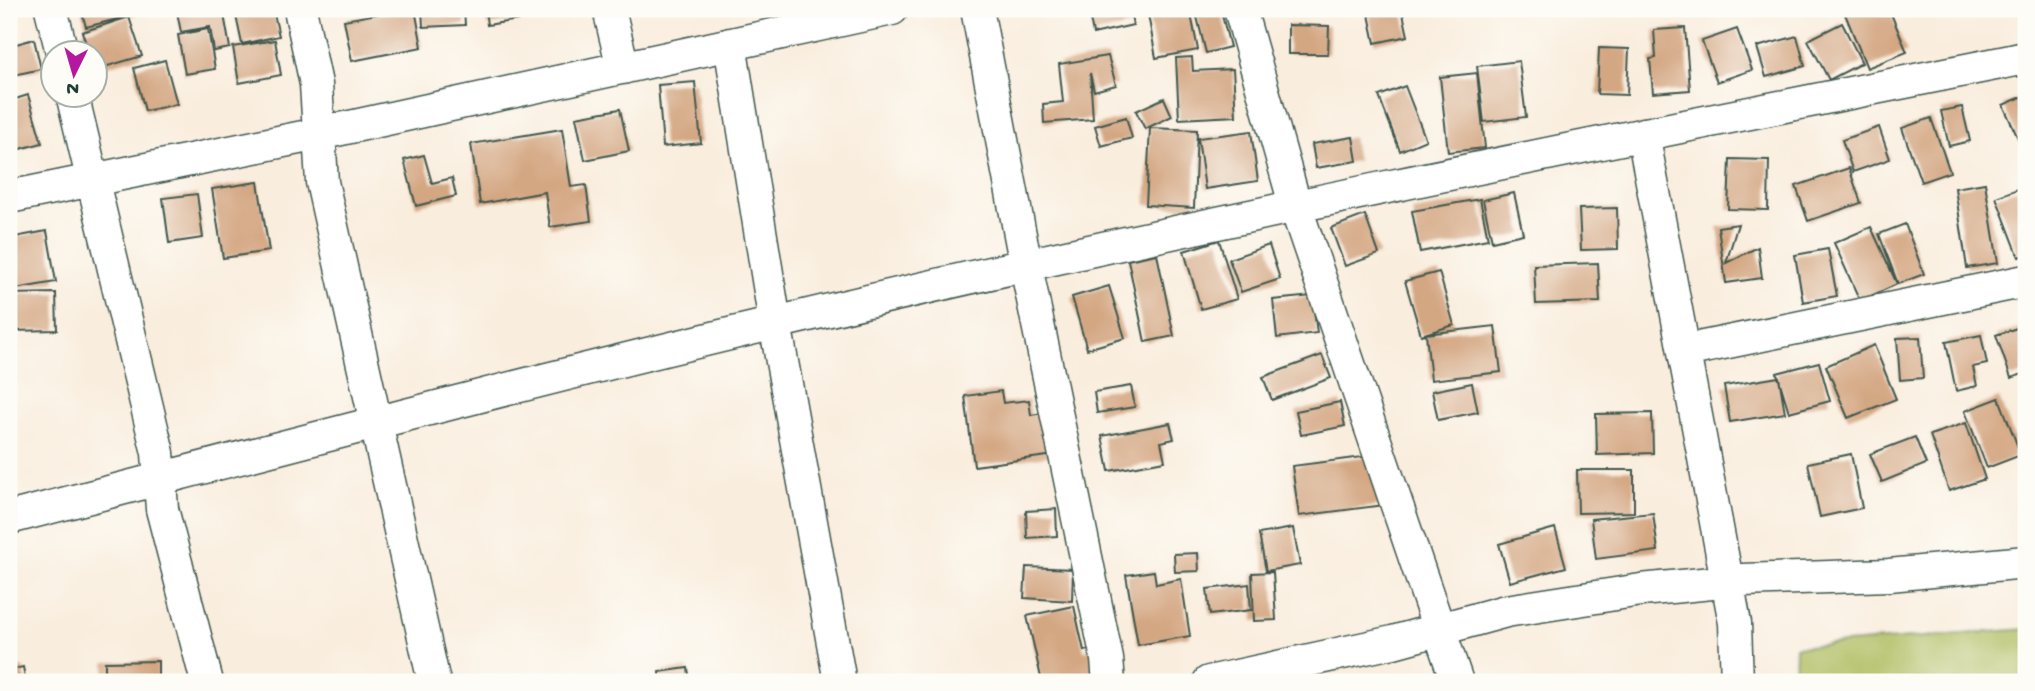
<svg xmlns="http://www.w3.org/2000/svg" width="2035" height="691" font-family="'Gochi Hand',sans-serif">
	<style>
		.pitch { fill: #aebc5f; stroke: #667c4a; stroke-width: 2 }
		.building { fill: #d4a783 }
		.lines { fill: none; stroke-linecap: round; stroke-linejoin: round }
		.minor-casing { stroke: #40574d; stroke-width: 35 }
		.minor { stroke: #fff; stroke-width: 32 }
	</style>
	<rect width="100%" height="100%" fill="#fdfcf7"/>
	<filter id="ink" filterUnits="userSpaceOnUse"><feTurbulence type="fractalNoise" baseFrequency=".0143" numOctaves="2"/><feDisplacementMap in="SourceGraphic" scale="14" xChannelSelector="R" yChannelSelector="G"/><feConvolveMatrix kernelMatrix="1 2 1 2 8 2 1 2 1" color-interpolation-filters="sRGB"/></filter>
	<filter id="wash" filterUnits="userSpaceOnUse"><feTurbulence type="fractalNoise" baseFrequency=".00686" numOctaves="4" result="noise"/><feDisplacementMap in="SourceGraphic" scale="28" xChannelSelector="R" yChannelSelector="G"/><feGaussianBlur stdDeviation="1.57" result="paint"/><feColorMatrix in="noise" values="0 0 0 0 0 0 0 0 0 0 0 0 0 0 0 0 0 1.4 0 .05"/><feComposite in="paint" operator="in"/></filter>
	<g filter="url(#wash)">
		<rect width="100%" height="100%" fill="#f9eddd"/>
		<path class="pitch" d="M2026,629V682H1795L1796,647Z"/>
		<g id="blocks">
			<path class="building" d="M81,9H136L137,14L86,27Z
				M193,9H223L230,48L214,51L210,27L181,32L177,12Z
				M248,9H273L279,36L242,44L235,11Z
				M405,9H415L422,47L352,61L344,20Z
				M422,9H464L465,25L423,27Z
				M485,9H550V15L487,25Z
				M1088,9H1130L1133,25L1093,34Z
				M1147,9H1190L1198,50L1156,58Z
				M1374,9H1402L1408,36L1375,43L1368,10Z
				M1843,9H1889L1907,52L1867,68Z
				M1221,11L1230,47L1206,53L1197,17Z
				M129,17L142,56L94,70V52H89L82,32Z
				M1842,23L1862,63L1829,80L1808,40Z
				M1288,25L1329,26L1328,54H1288Z
				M1685,28L1690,90L1653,93L1650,59L1656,58L1654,30Z
				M208,29L215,69L185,74L178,35Z
				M1737,29L1752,70L1717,82L1702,41Z
				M1797,36L1805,66L1766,77L1757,47Z
				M34,39L41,69L9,76V46Z
				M275,40L281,75L239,83L233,47Z
				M1599,48L1629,49L1627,95L1597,94Z
				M1108,56L1116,85L1094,91L1090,73L1093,119L1044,123L1043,104L1063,102L1059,64Z
				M1192,57L1193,71L1233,69L1236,116L1179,119L1176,58Z
				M165,60L177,104L145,111L134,68Z
				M1519,61L1526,117L1484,122L1477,66Z
				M1477,73L1485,148L1448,152L1440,77Z
				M695,82L701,143L663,147L658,85Z
				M1405,86L1426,140L1400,151L1379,96Z
				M28,95L42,143L9,152V101Z
				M2026,95V156L2003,105Z
				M1164,98L1172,116L1145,129L1136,111Z
				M1962,107L1970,141L1949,146L1941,111Z
				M620,109L629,151L585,160L576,117Z
				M1126,117L1132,138L1101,146L1095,126Z
				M1931,118L1950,172L1921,182L1902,128Z
				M1879,127L1890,159L1853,172L1842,140Z
				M1150,128L1197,130L1194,208L1146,205Z
				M562,129L571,187L586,185L591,221L550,227L545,192L480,204L471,144Z
				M1251,131L1258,181L1205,189L1198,138Z
				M1353,137L1357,161L1316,168L1312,144Z
				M424,155L432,183L452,178L456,196L416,206L404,160Z
				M1730,159L1769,160L1768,210L1728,209Z
				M1849,168L1861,203L1808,221L1796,186Z
				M258,182L269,251L223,258L212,189Z
				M1985,183L1998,263L1967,268L1955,188Z
				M2026,186V255L2019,257L1996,197Z
				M1514,193L1523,234L1492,241L1483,200Z
				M197,194L203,238L169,243L163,198Z
				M1480,199L1488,239L1420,252L1412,211Z
				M1617,208L1618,249L1581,250L1579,209Z
				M1365,215L1379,254L1345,266L1331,228Z
				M1738,224L1726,263L1758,247L1762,278L1726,283L1718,227Z
				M1905,224L1924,274L1898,284L1879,234Z
				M1871,227L1897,284L1860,301L1834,243Z
				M47,231L56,282L9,290V238Z
				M1219,240L1237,299L1201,309L1184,251Z
				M1269,245L1280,279L1241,292L1229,259Z
				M1828,249L1837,296L1803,302L1795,255Z
				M1157,254L1174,336L1145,342L1128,260Z
				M1598,263L1600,302L1536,304L1534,265Z
				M1439,272L1454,325L1421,335L1405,281Z
				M1109,286L1125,338L1087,349L1072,297Z
				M56,293L57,330L9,331V294Z
				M1312,296L1317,333L1277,338L1273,300Z
				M2026,325V373L2011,378L1996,335Z
				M1495,326L1501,372L1431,380L1426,334Z
				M1981,335L1987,364L1973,367L1977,386L1956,391L1946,342Z
				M1920,337L1923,378L1900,380L1897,338Z
				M1874,345L1896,399L1848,418L1826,366Z
				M1322,355L1331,378L1272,400L1263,377Z
				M1819,362L1830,401L1789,412L1777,373Z
				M1779,377L1785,413L1730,422L1724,386Z
				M1472,383L1478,412L1438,420L1432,391Z
				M1131,386L1135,407L1097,413L1094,392Z
				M1001,391L1003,403L1029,400L1031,415L1049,412L1055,455L974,466L965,396Z
				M1999,398L2021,455L1987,468L1965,411Z
				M1340,402L1345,426L1301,435L1296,411Z
				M1652,413L1653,453L1597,455L1596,414Z
				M1170,423L1174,439L1161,442L1165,461L1109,471L1102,436Z
				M1966,423L1985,479L1949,491L1930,435Z
				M1915,437L1926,464L1882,482L1870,454Z
				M1851,454L1862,508L1820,517L1808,463Z
				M1378,455L1385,505L1299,516L1292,466Z
				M1577,470H1634V512L1578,513Z
				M1056,509L1057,536L1027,538L1026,511Z
				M1653,513L1658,551L1596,559L1591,519Z
				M1293,528L1300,565L1266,571L1259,534Z
				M1555,528L1566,567L1510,582L1499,544Z
				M1198,553L1199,571L1175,572L1174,554Z
				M1026,567L1073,569L1072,601L1024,598Z
				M1154,571L1156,584L1181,579L1190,636L1138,645L1126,575Z
				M1273,572L1276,620L1254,621L1252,573Z
				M1249,584L1251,610L1210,615L1207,589Z
				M1074,606L1084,651L1096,648L1097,682H1042L1027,616Z
				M158,661V682H105V662Z
				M23,667L26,682H9V670Z
				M688,668L690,682H660L659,672Z
				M318,676L319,682H254V680Z"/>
		</g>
	</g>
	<g filter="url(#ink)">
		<use href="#blocks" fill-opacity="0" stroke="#40574d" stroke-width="2"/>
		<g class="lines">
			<g class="minor-casing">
				<path id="minor" d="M51,9L62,52
					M300,9L316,84L322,182L434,682
					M609,9L623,68
					M977,9L1026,266L1107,659L1109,682
					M1240,9L1296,208L1457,682
					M730,44L775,323L840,682
					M72,94L158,453L162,509L207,682
					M1643,134L1735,623L1737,682
					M9,197L318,134L892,9
					M1684,351L2026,281
					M9,518C264,452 519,384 775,323C1189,224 1608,141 2026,58
					M1209,682L1393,642L1506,611L1641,590L1742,580L1889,575L2026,562"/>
			</g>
			<use href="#minor" class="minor"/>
		</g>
	</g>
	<rect width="2035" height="691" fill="none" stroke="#fdfcf7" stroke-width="35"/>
	<g transform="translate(74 74) rotate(185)"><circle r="33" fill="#fdfcf7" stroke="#a4b0a9" stroke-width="2"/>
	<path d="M0-5L12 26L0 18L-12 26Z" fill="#b5179e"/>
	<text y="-10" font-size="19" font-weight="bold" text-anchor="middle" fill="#1f3d34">N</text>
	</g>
</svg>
